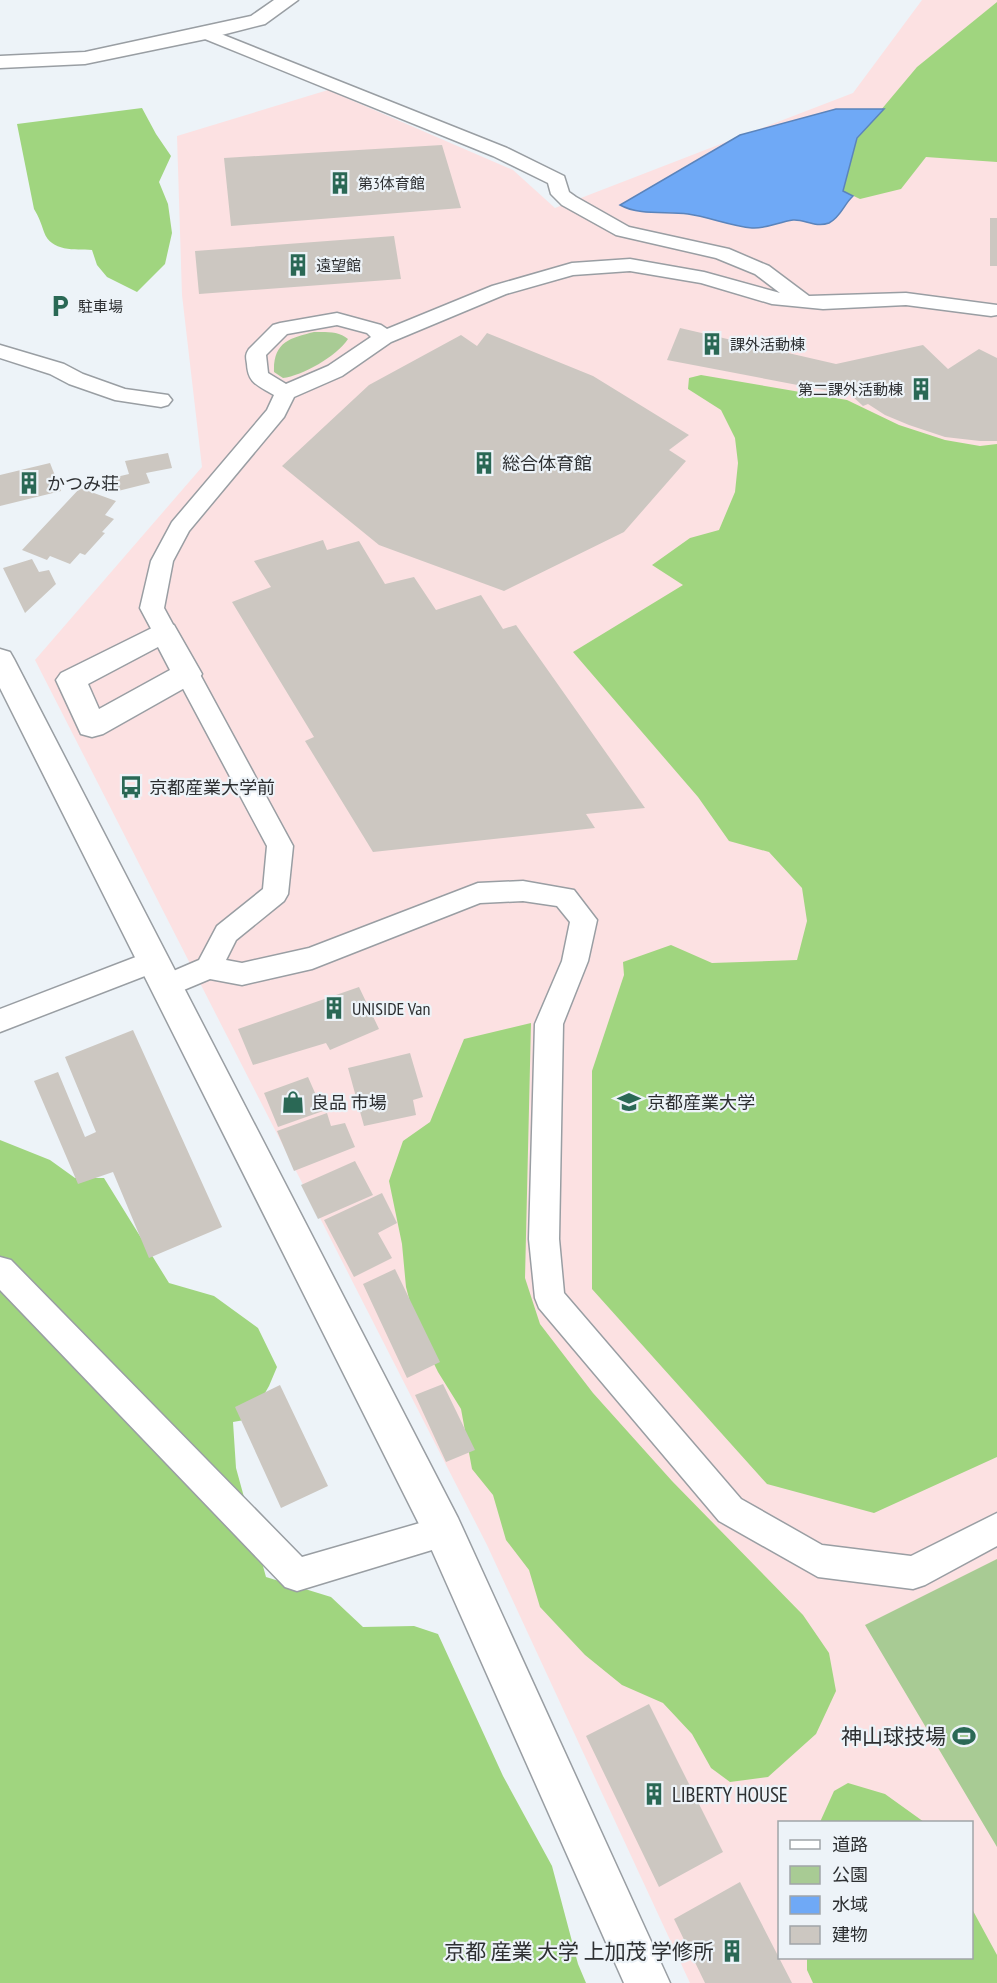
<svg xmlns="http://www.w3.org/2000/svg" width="997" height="1983" font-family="'PT Sans Narrow','Noto Sans JP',sans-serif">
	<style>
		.education { fill: #fce1e2; fill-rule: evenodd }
		.green { fill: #a8cb94 }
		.forest { fill: #a0d57f }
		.water { fill: #6fa9f6; stroke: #5b84bb; stroke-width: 1.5 }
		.building { fill: #ccc7c1 }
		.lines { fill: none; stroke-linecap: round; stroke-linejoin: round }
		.service-casing { stroke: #999ea3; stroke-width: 3 }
		.pedestrian-casing { stroke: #999ea3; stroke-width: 3 }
		.minor-casing { stroke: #999ea3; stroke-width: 3 }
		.tertiary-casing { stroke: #999ea3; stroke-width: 3 }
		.service { fill: #fff; fill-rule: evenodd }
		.pedestrian { fill: #fff; fill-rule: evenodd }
		.minor { fill: #fff; fill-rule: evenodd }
		.tertiary { fill: #fff; fill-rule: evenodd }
		.labels { text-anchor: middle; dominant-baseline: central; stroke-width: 4.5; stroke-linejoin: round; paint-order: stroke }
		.far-poi-label { font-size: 15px; fill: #2d2f31; stroke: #edf3f8; text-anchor: start }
		.poi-label { font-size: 18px; fill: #2d2f31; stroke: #edf3f8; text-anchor: start }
		.near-poi-label { font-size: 21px; fill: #2d2f31; stroke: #edf3f8; text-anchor: end }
	</style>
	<rect width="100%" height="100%" fill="#edf3f8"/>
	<path class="education" d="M922,0H997V1983H690L487,1545L35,660L202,467L182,295L177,136L328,90L513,170L555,208L853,93ZM780,1822H972V1958H780Z"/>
	<path class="green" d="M314,332C326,332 339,331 348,339C337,356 302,376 283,378L274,372C273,342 290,338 314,332Z
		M997,1559V1847L865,1625Z"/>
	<path class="forest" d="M997,2V162L926,157L901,189L860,199L843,191L849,148L917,67Z
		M142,108L156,134L171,156L159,182L168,204L172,233L165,264L137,292L107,277L97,265L92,250C75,249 51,252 44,232C41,223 39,217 34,209L17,124Z
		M701,375L847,400L899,425L945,440L980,446L997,444V1457L874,1513L767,1484L592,1289V1071L624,975L623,962L671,945L712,963L797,960L807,921L802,888L769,852L729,841L698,797L573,652L683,585L652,565L690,538L719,530L735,492L738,463L735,438L721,410L688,389L689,378Z
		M531,1023L525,1278L540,1324L593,1393L672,1481L803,1615L829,1653L836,1691L816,1734L768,1777L730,1782L711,1768L692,1734L663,1703L622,1685L585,1655L540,1607L529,1570L506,1540L493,1495L472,1469L461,1409L438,1372L417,1329L406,1287L402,1244L389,1181L403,1141L430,1122L464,1039Z
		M0,1140L50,1160L75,1178H104L169,1283L214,1296L258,1328L277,1367L269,1386L250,1419L233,1422L236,1468L266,1577L331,1597L363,1627L414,1626L438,1634L503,1776L552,1866L578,1964L586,1983H0Z
		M848,1783L885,1794L924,1822H820L834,1791Z
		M972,1909L997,1955V1983H813L807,1970V1958H972Z"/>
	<path class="water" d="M836,109H884L857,138L843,191L853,196C844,204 841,217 829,223C815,228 805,219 793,220C779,222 766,229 752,228C731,226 709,217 688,214C666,211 640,216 620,205L740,135Z"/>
	<path class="building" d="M442,145L461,208L231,226L224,158Z
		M990,218H997V266H990Z
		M394,236L401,279L199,294L195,251Z
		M680,328L836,364L923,345L948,369L979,349L997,358V441H980L945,437L909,425L885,415L868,404L863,406L839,384L829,391L667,360Z
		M487,333L593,376L689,435L669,450L686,461L624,532L504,591L379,545L282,466L369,385L461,335L477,346Z
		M168,453L172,468L146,473L150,483L118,491L112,478L129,474L125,461Z
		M50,463L61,491L0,506V475Z
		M80,488L116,501L105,515L114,519L102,532L105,533L85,555L80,553L70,564L50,556L47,560L22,550Z
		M323,540L327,550L359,541L385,584L414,577L436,610L481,595L503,629L516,625L645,808L586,814L595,828L373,852L305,741L314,737L232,602L271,587L254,561Z
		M32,559L39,572L49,570L56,584L25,613L3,568Z
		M359,987L379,1029L330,1050L326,1043L253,1065L238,1029Z
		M133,1030L222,1227L149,1258L113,1172L78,1184L34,1081L58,1072L85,1137L96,1132L65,1057Z
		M410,1053L423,1097L413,1100L416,1115L364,1126L348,1068Z
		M308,1077L323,1111L278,1127L264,1093Z
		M327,1113L331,1126L345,1123L355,1147L294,1171L277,1131Z
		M355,1161L373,1195L318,1219L301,1185Z
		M382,1193L397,1223L378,1233L392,1258L354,1277L324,1220Z
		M395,1269L440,1362L407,1378L363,1284Z
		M443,1384L475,1450L446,1462L415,1395Z
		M280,1385L328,1486L281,1508L235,1407Z
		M649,1704L723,1852L659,1887L586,1736Z
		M740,1882L792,1983H705L674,1919Z"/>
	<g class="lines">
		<g class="service-casing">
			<path id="service" d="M206,28L507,148L564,176L569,192L576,197L629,227L729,249L769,266L809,296L906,293L997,305V315L991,316L906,305L823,309L772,304L701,283L630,271L573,275L506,294L391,342L342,376L294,397L284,417L189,531L173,561L164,608L293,846L288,894L284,901L236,940L226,960L242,963L309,948L478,883L523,881L574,890L597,920L588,961L563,1024L559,1239L564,1293L741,1499L822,1545L911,1556L997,1513V1546L925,1585L913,1589L818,1577L719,1521L539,1308L535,1298L529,1239L535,1024L562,961L570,922L557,906L523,901L480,903L312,969L242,985L210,979L167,997L157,994L154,986L157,978L199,960L217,926L263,889L267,846L140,608L151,561L172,522L267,410L274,395C258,385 248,384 247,364C246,357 245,355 249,349L273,325L280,323L337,313L381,325L387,329L492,286L572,263L630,259L704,272L780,293L755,274L716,258L616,235L562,205L551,194L548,183L493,156L200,37L197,33L200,29ZM337,325L367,333L371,337L328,366L286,384L268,373L266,355L287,334Z
				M0,345L64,364L83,374L125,389L168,395L172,400L168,405L161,407L115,400L69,384L50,374L0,358Z
				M154,950L163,953L167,961L163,969L0,1032V1009Z
				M0,1257L11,1260L302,1557L444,1516L455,1521L460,1532L455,1543L297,1591L285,1587L0,1290Z"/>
		</g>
		<g class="pedestrian-casing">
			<path id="pedestrian" d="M164,622L174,625L202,674L197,681L103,734L92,737L81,734L56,680L61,673ZM158,647L170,670L99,709L88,684Z"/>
		</g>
		<g class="minor-casing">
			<path id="minor" d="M274,0H298L265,24L206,39L85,64L0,68V56L85,52L251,16Z"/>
		</g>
		<g class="tertiary-casing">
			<path id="tertiary" d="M0,649L10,652L14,659L458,1518L670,1983H624L430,1546L0,688Z"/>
		</g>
		<use href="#service" class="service"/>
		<use href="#pedestrian" class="pedestrian"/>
		<use href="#minor" class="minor"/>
		<use href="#tertiary" class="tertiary"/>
	</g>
	<defs>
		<g id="building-bare" transform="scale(1.8)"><path d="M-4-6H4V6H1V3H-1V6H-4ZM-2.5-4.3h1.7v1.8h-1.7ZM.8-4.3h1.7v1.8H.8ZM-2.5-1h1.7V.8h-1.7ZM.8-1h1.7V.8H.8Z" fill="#2a6855" stroke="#edf3f8" stroke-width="2.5" paint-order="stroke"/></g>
		<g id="parking-bare" transform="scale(1.8)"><path d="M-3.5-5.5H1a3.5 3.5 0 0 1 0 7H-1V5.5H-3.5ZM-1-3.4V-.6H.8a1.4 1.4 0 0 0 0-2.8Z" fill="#2a6855" stroke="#edf3f8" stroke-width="2.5" paint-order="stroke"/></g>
		<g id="bus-bare" transform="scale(1.8)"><path d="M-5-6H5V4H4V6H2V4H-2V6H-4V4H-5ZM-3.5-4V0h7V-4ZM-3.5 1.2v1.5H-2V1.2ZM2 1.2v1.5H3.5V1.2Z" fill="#2a6855" stroke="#edf3f8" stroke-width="2.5" paint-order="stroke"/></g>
		<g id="shop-bare" transform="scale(1.8)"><path d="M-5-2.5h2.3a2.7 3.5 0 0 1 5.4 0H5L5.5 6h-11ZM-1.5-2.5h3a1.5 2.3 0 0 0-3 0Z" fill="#2a6855" stroke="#edf3f8" stroke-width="2.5" paint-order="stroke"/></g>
		<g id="university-bare" transform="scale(1.8)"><path d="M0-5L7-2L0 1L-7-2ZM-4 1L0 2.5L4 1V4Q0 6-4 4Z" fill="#2a6855" stroke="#edf3f8" stroke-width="2.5" paint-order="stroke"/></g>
		<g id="stadium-bare" transform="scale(1.8)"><path d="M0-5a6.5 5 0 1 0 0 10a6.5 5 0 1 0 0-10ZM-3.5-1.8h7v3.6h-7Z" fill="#2a6855" stroke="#edf3f8" stroke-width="2.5" paint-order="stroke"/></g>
	</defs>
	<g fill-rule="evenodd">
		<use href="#building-bare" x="340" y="183"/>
		<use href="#building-bare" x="298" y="265"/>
		<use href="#parking-bare" x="60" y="306"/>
		<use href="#building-bare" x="712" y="344"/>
		<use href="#building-bare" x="921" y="389"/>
		<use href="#building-bare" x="484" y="463"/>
		<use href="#building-bare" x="29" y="483"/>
		<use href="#bus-bare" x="131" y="787"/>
		<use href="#building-bare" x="334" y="1008"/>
		<use href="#shop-bare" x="293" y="1102"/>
		<use href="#university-bare" x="629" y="1102"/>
		<use href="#stadium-bare" x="964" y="1736"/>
		<use href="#building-bare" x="654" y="1794"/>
		<use href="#building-bare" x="732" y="1951"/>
	</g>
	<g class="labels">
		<g class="far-poi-label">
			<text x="358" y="183">第3体育館</text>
			<text x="316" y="265">遠望館</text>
			<text x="78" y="306">駐車場</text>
			<text x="730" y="344">課外活動棟</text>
			<text x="903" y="389" text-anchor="end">第二課外活動棟</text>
		</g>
		<g class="poi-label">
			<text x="502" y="463">総合体育館</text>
			<text x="47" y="483">かつみ荘</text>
			<text x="149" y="787">京都産業大学前</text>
			<text x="352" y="1008">UNISIDE Van</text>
			<text x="311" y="1102">良品 市場</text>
			<text x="647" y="1102">京都産業大学</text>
		</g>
		<g class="near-poi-label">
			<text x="946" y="1736">神山球技場</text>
			<text x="672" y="1794" text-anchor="start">LIBERTY HOUSE</text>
			<text x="714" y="1951">京都 産業 大学 上加茂 学修所</text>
		</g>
	</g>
	<rect x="778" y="1821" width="195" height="138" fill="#edf3f8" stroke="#a0a5a8" stroke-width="1.5"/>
	<rect x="790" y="1840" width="30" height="9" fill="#ffffff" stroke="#a0a5a8" stroke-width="1.5"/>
	<text x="832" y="1851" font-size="18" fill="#2d2f31">道路</text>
	<rect x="790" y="1866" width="30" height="18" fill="#a8cb94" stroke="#a0a5a8" stroke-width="1.5"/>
	<text x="832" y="1881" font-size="18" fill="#2d2f31">公園</text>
	<rect x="790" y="1896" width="30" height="18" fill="#6fa9f6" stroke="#a0a5a8" stroke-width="1.5"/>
	<text x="832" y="1911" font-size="18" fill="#2d2f31">水域</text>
	<rect x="790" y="1926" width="30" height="18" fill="#ccc7c1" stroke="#a0a5a8" stroke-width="1.5"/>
	<text x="832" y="1941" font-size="18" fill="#2d2f31">建物</text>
</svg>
